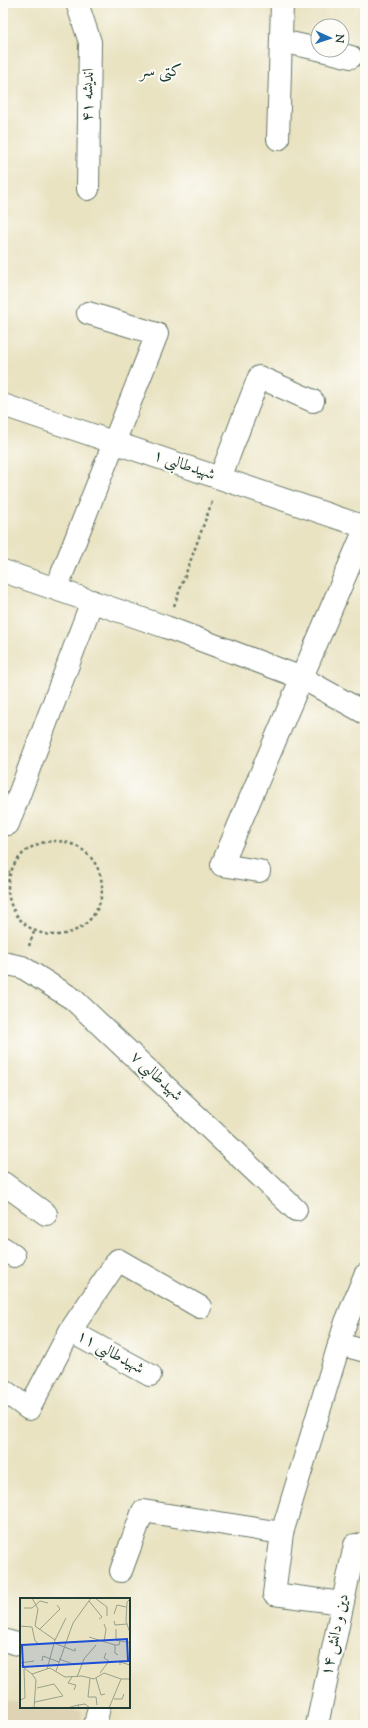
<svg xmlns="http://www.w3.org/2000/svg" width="368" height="1728" font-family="'Sorts Mill Goudy',Amiri,serif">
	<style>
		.built { fill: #ded4b5 }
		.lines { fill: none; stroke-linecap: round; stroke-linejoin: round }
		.minor-casing { stroke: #676; stroke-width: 24 }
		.path { stroke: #676; stroke-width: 2.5; stroke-dasharray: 3 3; stroke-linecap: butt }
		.minor { stroke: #fff; stroke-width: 22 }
		.labels { text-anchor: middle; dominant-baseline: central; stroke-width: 4; stroke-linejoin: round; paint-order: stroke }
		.street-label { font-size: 16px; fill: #1f3d34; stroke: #fdfcf7 }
		.neighbourhood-label { font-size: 17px; fill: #1f3d34; stroke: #fdfcf7 }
		.inset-road { fill: none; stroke: #98a189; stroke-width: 1 }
		.view { fill: #1d4ed8; fill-opacity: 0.15; stroke: #1d4ed8; stroke-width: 2 }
		.inset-edge { fill: none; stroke: #1f3d34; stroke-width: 2 }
	</style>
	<rect width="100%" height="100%" fill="#fdfcf7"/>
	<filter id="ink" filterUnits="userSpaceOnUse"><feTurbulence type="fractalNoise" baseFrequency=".025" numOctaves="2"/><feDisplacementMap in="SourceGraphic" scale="8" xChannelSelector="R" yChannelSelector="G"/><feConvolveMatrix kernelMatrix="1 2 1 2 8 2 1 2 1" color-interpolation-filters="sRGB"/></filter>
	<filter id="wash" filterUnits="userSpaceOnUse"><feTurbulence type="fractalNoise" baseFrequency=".012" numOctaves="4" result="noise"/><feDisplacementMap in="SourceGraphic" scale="16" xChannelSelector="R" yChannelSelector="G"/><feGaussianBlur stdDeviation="0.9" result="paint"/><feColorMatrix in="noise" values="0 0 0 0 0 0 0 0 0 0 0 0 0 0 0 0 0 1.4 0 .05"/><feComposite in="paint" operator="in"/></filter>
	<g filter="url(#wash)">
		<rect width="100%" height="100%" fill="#e9e3c2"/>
		<path class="built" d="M3,1700L21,1703V1707H49L82,1712L80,1725H3Z"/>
	</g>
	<g filter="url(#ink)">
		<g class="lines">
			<g class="minor-casing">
				<path id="minor" d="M77,3L90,42L88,189
					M281,41L318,49
					M322,50L351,57
					M278,139L282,3
					M3,405L365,527
					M220,478L259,377L313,401
					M3,571L166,627L302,678L365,713
					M56,589L157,334L88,313
					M8,824L92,601
					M259,871L222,865L365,529
					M3,963L22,967L73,999L296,1210
					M3,1183L46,1214
					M3,1248L14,1256
					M70,1331L118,1260L200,1307
					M339,1344L365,1351
					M3,1390L29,1409L70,1331L150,1375
					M282,1533L346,1322L365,1275
					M121,1571L143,1511L282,1533L274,1594L342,1603
					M3,1640L21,1645
					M95,1725L99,1707
					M317,1725L355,1545H365"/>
			</g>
			<path class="path" d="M174,606L213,499
				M8 888a47 47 0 1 1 94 0a47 47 0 1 1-94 0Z
				M3,870L10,872
				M29,946L34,932"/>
			<use href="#minor" class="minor"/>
		</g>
	</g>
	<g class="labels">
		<g class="street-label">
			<text transform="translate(89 95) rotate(-89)">اندیشه ۴۱</text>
			<text transform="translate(184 466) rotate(19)">شهیدطالبی ۱</text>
			<text transform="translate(156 1077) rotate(43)">شهیدطالبی ۷</text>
			<text transform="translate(110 1353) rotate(29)">شهیدطالبی ۱۱</text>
			<text transform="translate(336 1635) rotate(-78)">دین و دانش ۱۴</text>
		</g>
		<g class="neighbourhood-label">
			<text x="161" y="72">کتی سر</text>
		</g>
	</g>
	<g transform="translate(20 1598)">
		<rect width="110" height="110" fill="#e9e3c2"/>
		<path class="inset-road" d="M12,0L18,11L15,28M75,0L87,9V18M110,1L107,4L106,23L110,35M69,3L82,19L79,21M4,10H12L20,3L28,5M94,16L97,7L106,9M94,23L95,27L107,26M0,28L12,29M15,28L35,42M12,29L15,43L18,45M96,31V42L110,45M19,32L40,11L37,7M69,39L95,47M84,44L86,31L84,26M34,45L55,53V50M98,57L95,55V47H99L100,43M39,61L53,66M22,63L23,58L39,64M0,65L14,63M0,67L12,76L16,82L14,110M100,67V64L110,67M27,71L35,42L46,20M36,73L53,25L71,0M80,75L89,63L84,60L86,55M12,76L30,70L45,79L62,78L74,81L84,75L101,81H110M52,79L48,85L56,87L54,92M57,79L64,61L76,47M70,80L68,99H76L77,107M76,80L81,97L85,96M94,101H102L104,96M0,102L5,100L4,71M15,104L43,98L34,86L17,90M58,107L65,106L70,110M47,110L58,107L59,110M89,110L101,81"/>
		<path class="view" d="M107,41L108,63L3,69L2,47Z"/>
		<rect width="110" height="110" class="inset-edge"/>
	</g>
	<rect width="368" height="1728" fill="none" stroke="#fdfcf7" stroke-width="16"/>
	<g transform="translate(330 38) rotate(93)"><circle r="19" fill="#fdfcf7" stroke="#a4b0a9"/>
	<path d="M0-3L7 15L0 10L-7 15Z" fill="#1f6fb2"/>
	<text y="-6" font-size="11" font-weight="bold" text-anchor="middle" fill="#1f3d34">N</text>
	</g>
</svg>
